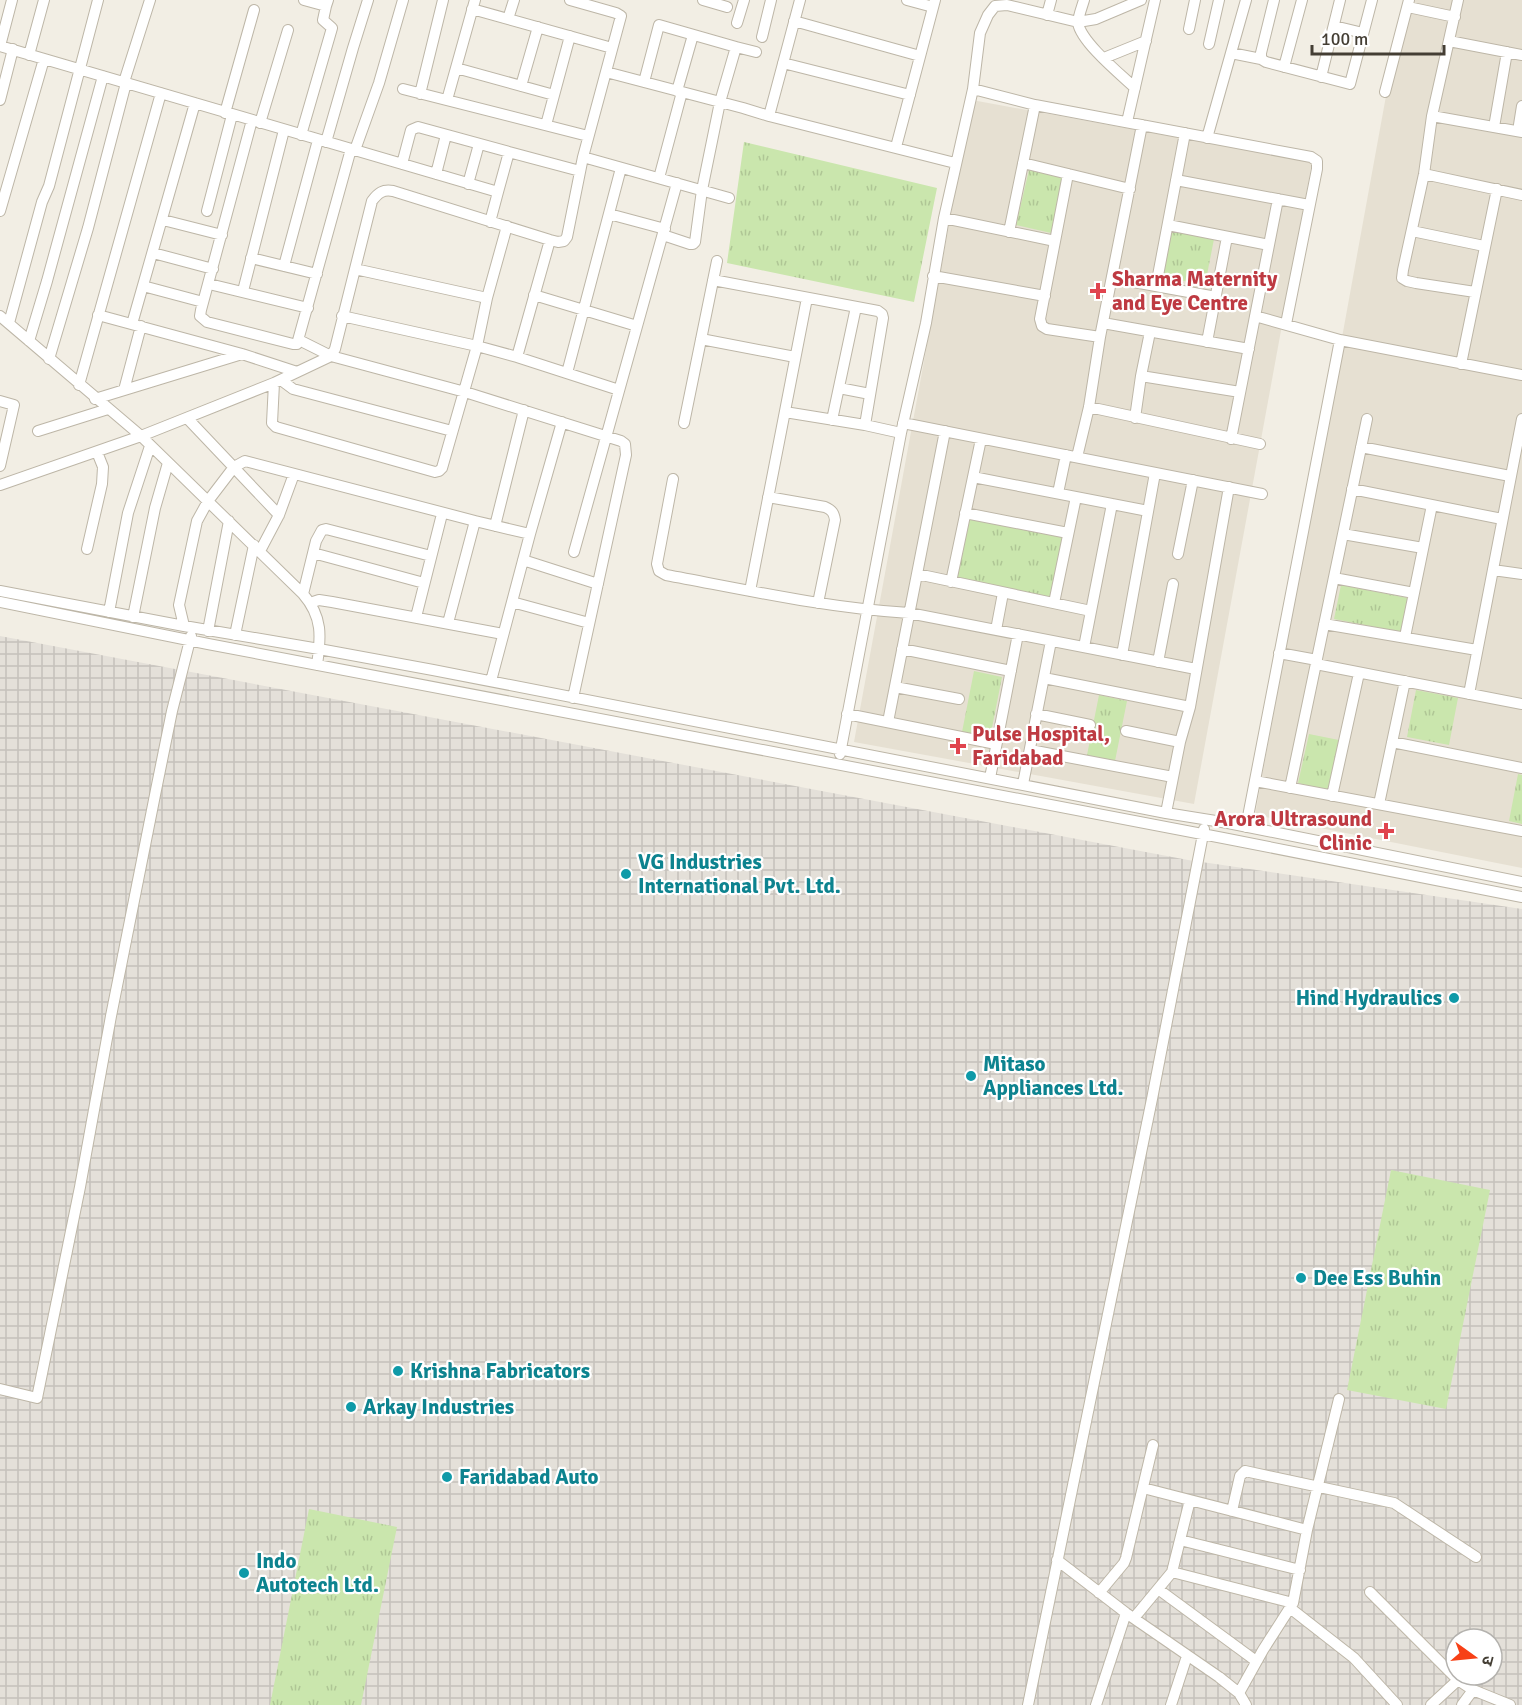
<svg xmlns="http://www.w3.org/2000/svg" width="1522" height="1705" font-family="Signika,'Noto Sans Devanagari',sans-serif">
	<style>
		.residential { fill: #e6e0d2 }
		.industrial { fill: url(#industrial-grid); fill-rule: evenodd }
		.grass { fill: url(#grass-tufts) }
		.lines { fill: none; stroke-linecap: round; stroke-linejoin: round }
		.minor-casing { stroke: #bdb6a7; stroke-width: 12 }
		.minor { stroke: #fff; stroke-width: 10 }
		.health-dot { fill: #e0444e; stroke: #fff; stroke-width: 2 }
		.culture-dot { fill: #0f9aa8; stroke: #fff; stroke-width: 2 }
		.labels { text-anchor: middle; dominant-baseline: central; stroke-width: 4.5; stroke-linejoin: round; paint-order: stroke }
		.health-label { font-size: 21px; font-weight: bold; fill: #be3a42; stroke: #fff; text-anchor: start }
		.culture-label { font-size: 21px; font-weight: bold; fill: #0d838f; stroke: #fff; text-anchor: start }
	</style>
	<defs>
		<pattern id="industrial-grid" width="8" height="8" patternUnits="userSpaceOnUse" patternTransform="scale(1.5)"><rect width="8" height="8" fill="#e4e0d9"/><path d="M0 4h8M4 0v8" fill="none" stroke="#c5c1bb"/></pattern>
		<pattern id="grass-tufts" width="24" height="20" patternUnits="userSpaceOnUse" patternTransform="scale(1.5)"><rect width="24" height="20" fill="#cae6ad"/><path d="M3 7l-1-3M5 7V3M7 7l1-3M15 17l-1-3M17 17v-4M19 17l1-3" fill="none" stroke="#afc695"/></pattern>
	</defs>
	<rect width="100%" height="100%" fill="#f2eee4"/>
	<path class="residential" d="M1410,0H1522V868L1255,815L1388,85Z
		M972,100L1312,162L1194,804L854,742Z"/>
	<path class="industrial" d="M0,636L1188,860L1522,909V1705H0ZM1456,1639H1492V1675H1456Z"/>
	<path class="grass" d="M744,142L937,188L914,302L727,263Z
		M1029,170L1064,178L1051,233L1016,225Z
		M1172,230L1214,239L1205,285L1163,277Z
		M970,517L1063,536L1050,599L957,579Z
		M1341,585L1408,598L1401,632L1334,619Z
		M974,671L1002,677L990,738L962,732Z
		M1416,690L1458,698L1449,745L1407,737Z
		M1099,695L1127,701L1115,761L1087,755Z
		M1309,734L1339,740L1328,790L1298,783Z
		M1518,774L1522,775V824L1509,821Z
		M1391,1170L1490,1190L1446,1409L1347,1390Z
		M309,1509L397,1527L361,1705H270Z"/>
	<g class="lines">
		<g class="minor-casing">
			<path id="minor" d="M304,0L326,6L328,0
				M703,0L727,7
				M907,0L933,7
				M1084,0C1082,7 1078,17 1078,23C1081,42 1120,74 1135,88
				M1246,0L1231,53L1261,59
				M1274,0L1261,53V59L1266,62L1350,84L1372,0
				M1458,0L1432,116L1424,174L1403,270L1402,278L1407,281L1416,283L1475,292
				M1408,7L1455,17
				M472,9L612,48
				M1047,15L1051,0
				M508,19L514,0
				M794,21L920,56
				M737,23L744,0
				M1334,26L1363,33
				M1189,29L1195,0
				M762,37L771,0
				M1449,41L1522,55
				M1209,44L1219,0
				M0,46L498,192L490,222
				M0,46L12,0
				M736,47L756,52
				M29,55L44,0
				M1104,58L1146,41
				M783,63L910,95
				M1284,67L1302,0
				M456,68L554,95
				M606,72L743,108L769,116L955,163
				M1321,77L1340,0
				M124,82L150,0
				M644,82L659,25L736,47L720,102L702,190L695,242L693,244H690L663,235
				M521,86L538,27
				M403,89L588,136
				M973,89L1035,105L1311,157L1317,161V169L1286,324
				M677,91L693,35
				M1385,92L1409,0
				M420,94L443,0
				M0,100L13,49
				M447,100L475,0
				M225,113L254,10
				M769,116L800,0
				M1432,116L1522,132
				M252,120L201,310L200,316L207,322L293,344H297L351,149
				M1127,122L1155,0
				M260,123L288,30
				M546,125L570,36
				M1494,127L1507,52
				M1518,131L1522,106
				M301,135L332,28L323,20L326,6
				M1207,138L1231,53
				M326,142L353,48L368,0
				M896,147L935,0
				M355,150L379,83L403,0
				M583,157L729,198
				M1023,163L1130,189
				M402,164L411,130L418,127L509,152
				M436,174L446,135
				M1068,174L1040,319L1042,326L1047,329L1100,337
				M1424,174L1522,195
				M659,178L682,92
				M1176,180L1309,205
				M468,184L479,144
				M498,192L509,152L580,171
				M0,211L44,59
				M207,211L232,115
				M609,214L665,229
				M944,218L1055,241
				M163,220L222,235
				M1168,225L1269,245
				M1412,231L1484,246
				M1009,232L1035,105
				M153,253L213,269
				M251,258L317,274
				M284,266L318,140
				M355,269L487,298
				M933,276L1045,296
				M1112,278L1216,297
				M713,280L878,311L882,314L883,318L865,425L785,412
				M209,284L308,308
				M143,286L203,302
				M1156,286L1185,133
				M243,291L284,130
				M534,295L637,326
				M98,315L242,354L297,372
				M0,316L141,436L303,594C323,617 321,637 317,665
				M342,316L477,346L517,357L619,390
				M1255,316L1340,340L1522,375
				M9,323L42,202L49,186L98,0
				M1103,323L1249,349
				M132,324L195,103
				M701,339L795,357
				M299,340L331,356L465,392L621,441L625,444L626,455L573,698
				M29,341L47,281L103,76
				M1207,342L1227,237
				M517,357L550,240
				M49,359L88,228L126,83
				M1461,364L1497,189
				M567,373L621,168
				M1141,376L1240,392
				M281,380L293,389L452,431
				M274,383L272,423L276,427L435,472L439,471L442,468L477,346L487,298L507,226
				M79,385L161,93
				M839,388L870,394
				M124,390L141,326
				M95,399L242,354
				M0,401L14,405L0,466
				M1089,407L1260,444
				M187,418L279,515
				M1135,418L1141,376L1150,332
				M832,420L856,307
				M684,423L717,261
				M903,423L1262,494
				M865,425L901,433
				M38,431L108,409
				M1231,439L1278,199
				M1361,447L1510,476
				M1077,457L1089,407L1100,337L1142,125
				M973,477L1148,511
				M673,479L657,564L659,571L666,575C747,590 827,608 909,613L1196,669
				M0,485L141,436L274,383L331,356L335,349L372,201C378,193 383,189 393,191L550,240L558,242L564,241L567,237L583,157L621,16L616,13L570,0
				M1352,489L1502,519
				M1058,493L1066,455
				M768,497L825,507C832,510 834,513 835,520L818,603
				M965,513L1068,533
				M495,526L524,410
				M1343,534L1423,548
				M87,549L102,484L103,467L97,452
				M260,551L279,515L294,474
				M574,552L677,183
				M313,553L424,583
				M1178,554L1193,480
				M523,560L598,584
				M1493,570L1522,574
				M917,574L1091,611
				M1334,578L1414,593
				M951,582L981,439
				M0,591L184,626L319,649L433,670L1166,813L1228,823L1522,882
				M750,591L807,298
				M303,594L316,541L322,530L326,529L431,556
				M0,602L208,644L1223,838L1522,897
				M512,602L589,623
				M310,603L319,600L332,602L503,634
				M1054,603L1076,497
				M109,612L128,513L150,446
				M133,617L155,508L168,463
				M416,617L442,514
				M448,623L475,521L530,534
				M1324,624L1477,650
				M184,626L179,605L197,521L208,501L234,467L245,461L475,521
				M996,630L1003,593
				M208,631L229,521
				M235,635L254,545
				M1405,637L1432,505
				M1084,647L1112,504
				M902,649L1011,671
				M1279,653L1317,660
				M1122,655L1155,473
				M1158,662L1173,584
				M1316,664L1522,704
				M1044,678L1190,707
				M491,681L530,534L562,422
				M895,687L959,699
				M1469,694L1522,419
				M847,714L996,744
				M1036,714L1090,725
				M888,722L945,431
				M1126,731L1180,742
				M1392,742L1522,768
				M1030,750L1173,777
				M840,754L901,433L926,323L944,218L973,89L980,33L988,15L995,6L1007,5L1078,22L1096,19L1141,0
				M990,778L1018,634
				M1255,781L1522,831
				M1023,784L1051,641
				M1290,788L1367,419
				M1332,796L1359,673
				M1379,804L1405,681
				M1166,813L1180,742L1190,707L1229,487
				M1246,827L1340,340
				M0,1389L37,1398L80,1187L111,1016L156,790L172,711L191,636
				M1143,1488L1307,1530
				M1232,1511L1240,1476L1245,1471L1394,1503L1476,1557
				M1180,1540L1300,1570
				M1057,1560L1126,1613L1219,1677L1239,1693L1246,1705
				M1172,1572L1293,1603L1263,1650L1239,1693
				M1158,1589L1256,1661
				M1370,1592L1458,1680L1473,1690L1510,1705
				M1099,1593L1124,1563L1126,1558L1153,1445
				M1293,1603L1307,1530L1339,1399
				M1290,1608L1354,1658L1397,1705
				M1134,1618L1172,1572L1190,1500
				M1028,1705L1152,1099L1204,829
				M1096,1705L1126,1613
				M1171,1705L1187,1656
				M1431,1705L1458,1680
				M1462,1705L1473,1690"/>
		</g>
		<use href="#minor" class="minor"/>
	</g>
	<g class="health-dot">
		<path d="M1095 282h6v6h6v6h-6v6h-6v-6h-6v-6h6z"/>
		<path d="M955 737h6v6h6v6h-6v6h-6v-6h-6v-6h6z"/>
		<path d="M1383 822h6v6h6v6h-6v6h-6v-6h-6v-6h6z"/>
	</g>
	<g class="culture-dot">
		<circle cx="626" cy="874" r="6"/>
		<circle cx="1454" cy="998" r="6"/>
		<circle cx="971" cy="1076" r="6"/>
		<circle cx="1301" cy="1278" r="6"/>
		<circle cx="398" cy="1371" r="6"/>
		<circle cx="351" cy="1407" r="6"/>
		<circle cx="447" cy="1477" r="6"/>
		<circle cx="244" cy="1573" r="6"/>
	</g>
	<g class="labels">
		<g class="health-label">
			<text x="1112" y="279">Sharma Maternity<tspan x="1112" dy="24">and Eye Centre</tspan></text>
			<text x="972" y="734">Pulse Hospital,<tspan x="972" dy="24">Faridabad</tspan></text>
			<text x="1372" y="819" text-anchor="end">Arora Ultrasound<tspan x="1372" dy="24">Clinic</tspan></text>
		</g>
		<g class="culture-label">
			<text x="638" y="862">VG Industries<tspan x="638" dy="24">International Pvt. Ltd.</tspan></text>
			<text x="1442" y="998" text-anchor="end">Hind Hydraulics</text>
			<text x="983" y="1064">Mitaso<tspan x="983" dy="24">Appliances Ltd.</tspan></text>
			<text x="1313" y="1278">Dee Ess Buhin</text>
			<text x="410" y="1371">Krishna Fabricators</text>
			<text x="363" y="1407">Arkay Industries</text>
			<text x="459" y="1477">Faridabad Auto</text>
			<text x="256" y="1561">Indo<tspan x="256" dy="24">Autotech Ltd.</tspan></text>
		</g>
	</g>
	<g transform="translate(1474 1657) rotate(105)"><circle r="28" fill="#ffffff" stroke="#b4b2ae" stroke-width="1.5"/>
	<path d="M0-4.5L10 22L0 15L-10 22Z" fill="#f74016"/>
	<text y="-9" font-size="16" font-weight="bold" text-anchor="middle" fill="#443e34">उ</text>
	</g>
	<path d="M1312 45v9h132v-9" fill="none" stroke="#443e34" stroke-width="3"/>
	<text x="1321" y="45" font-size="18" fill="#443e34" stroke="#ffffff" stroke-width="4.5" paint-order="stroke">100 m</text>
</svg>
